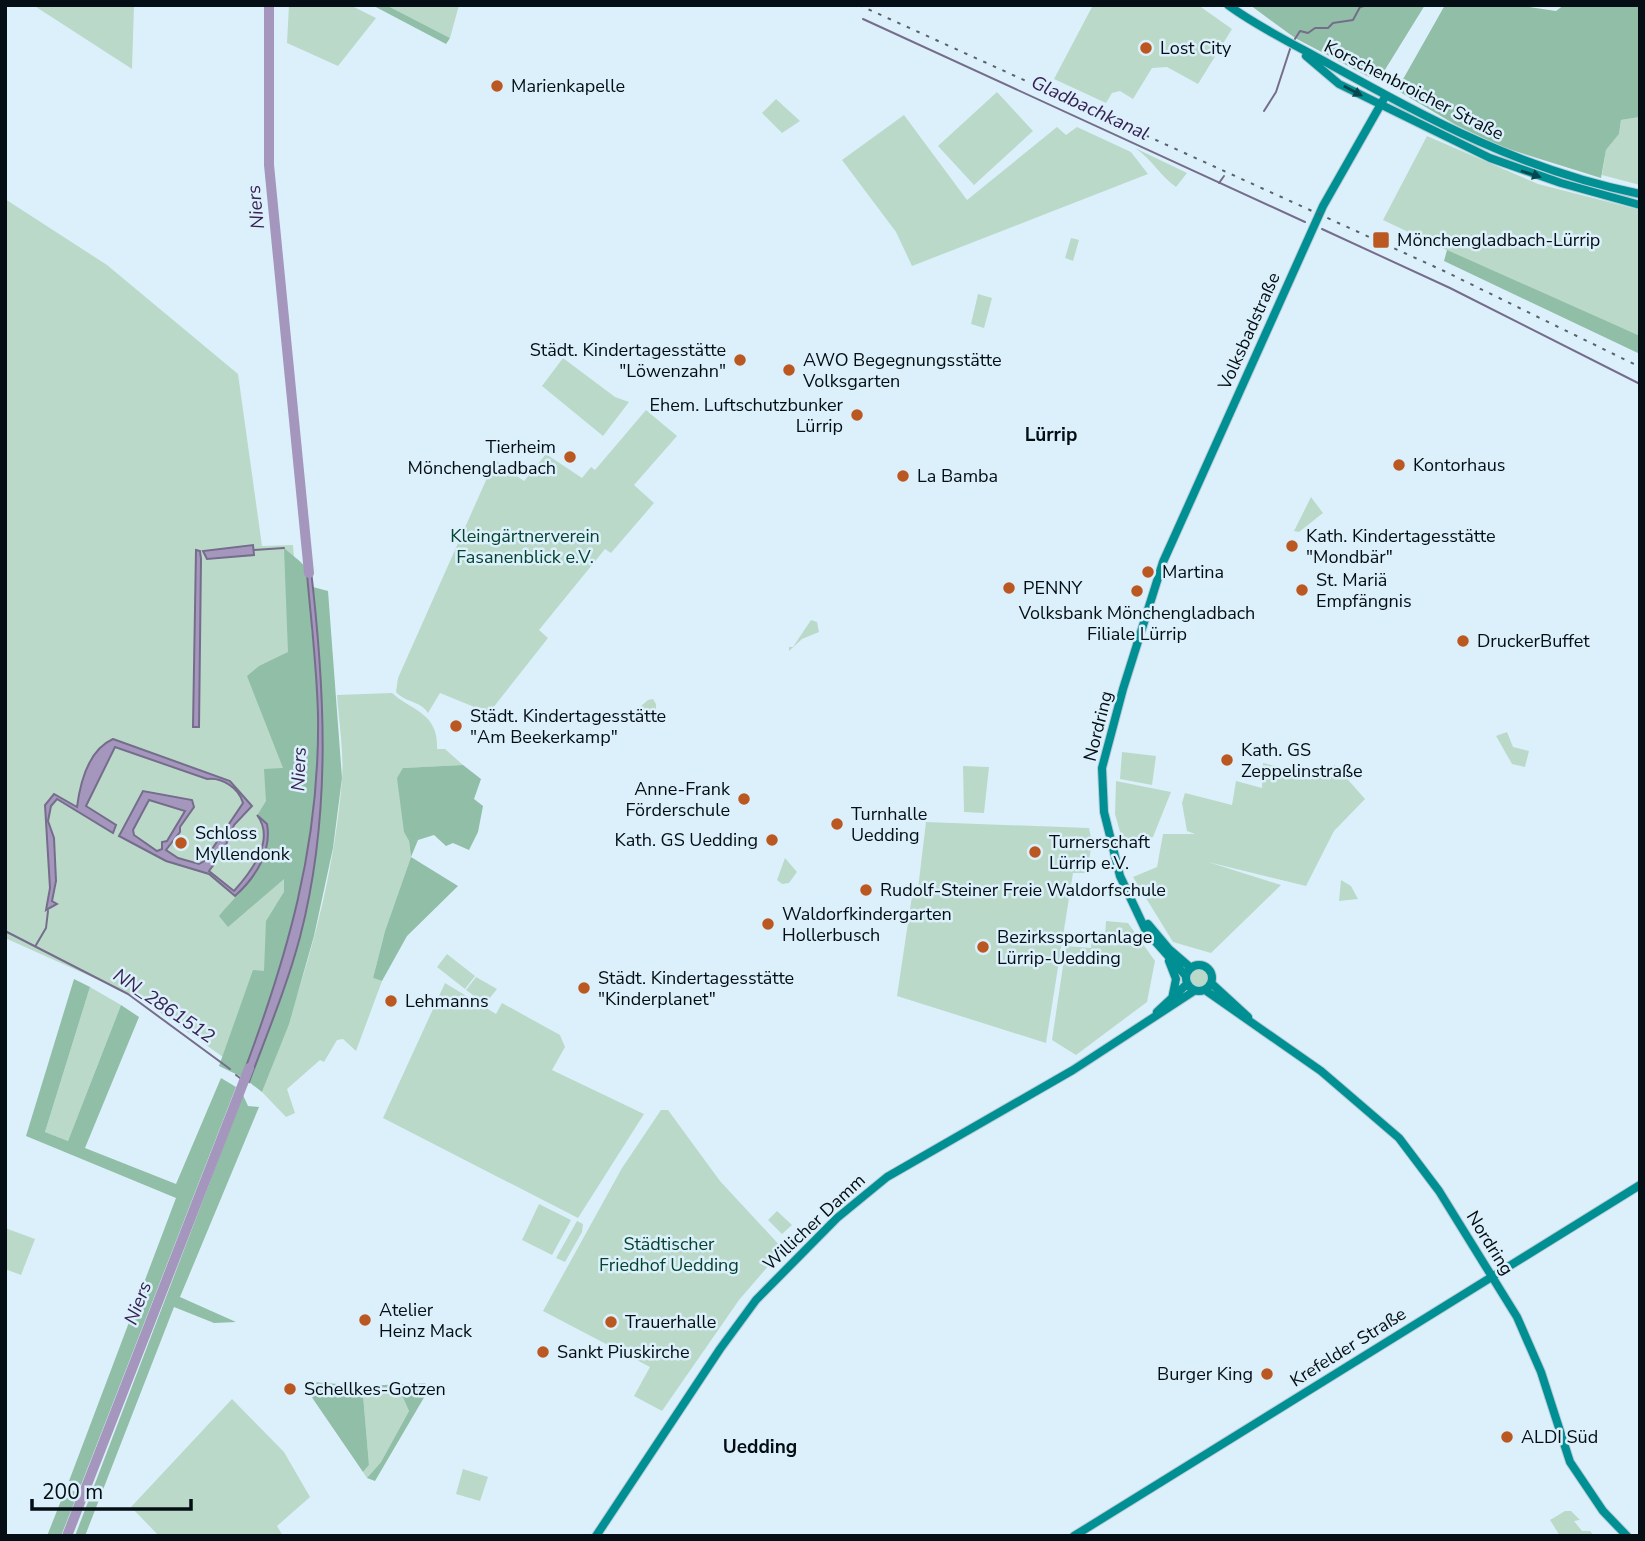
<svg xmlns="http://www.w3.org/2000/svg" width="1645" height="1541" font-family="'Nunito Sans',sans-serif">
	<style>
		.green { fill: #bad9c9 }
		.forest { fill: #90bea7 }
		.water { fill: #a596be; stroke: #756d8b; stroke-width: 2; fill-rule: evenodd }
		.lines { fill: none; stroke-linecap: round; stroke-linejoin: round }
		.stream { stroke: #756d8b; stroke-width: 2 }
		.river { stroke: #a596be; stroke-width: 10 }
		.major-casing { stroke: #b9ccd6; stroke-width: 10 }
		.major { stroke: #009094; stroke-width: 8 }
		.rail { stroke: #56636b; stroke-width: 2; stroke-dasharray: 3.5 7; stroke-linecap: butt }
		.oneway { fill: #02484e }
		.poi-dot { fill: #bb5822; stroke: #dcf0fb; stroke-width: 2.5 }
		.labels { text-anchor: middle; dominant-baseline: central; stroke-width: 5; stroke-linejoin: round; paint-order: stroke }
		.poi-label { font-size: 18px; fill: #040e14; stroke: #dcf0fb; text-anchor: start }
		.street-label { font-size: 18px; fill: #040e14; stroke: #dcf0fb }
		.park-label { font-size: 18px; fill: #04432d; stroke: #dcf0fb }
		.water-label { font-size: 19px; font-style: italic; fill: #372154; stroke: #dcf0fb }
		.neighbourhood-label { font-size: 19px; font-weight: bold; fill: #040e14; stroke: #dcf0fb }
	</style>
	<rect width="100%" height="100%" fill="#dcf0fb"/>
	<path class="green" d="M33,5H134L132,69Z
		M289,5H350L376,18L338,66L287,43Z
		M386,5H459L450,38Z
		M1093,5H1198L1232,29L1198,84L1167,67L1152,68L1133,99L1120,91L1112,93L1106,103L1054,79Z
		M997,92L1033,131L974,185L938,146Z
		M776,99L800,121L782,133L762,113Z
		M904,115L967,200L1057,127L1066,135L1077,127L1131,152L1148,174L912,266L896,232L842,160Z
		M1640,117V185L1602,175L1606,150L1619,134L1621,120Z
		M1427,136L1538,184L1640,210V336L1531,290L1383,220Z
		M1135,148L1187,173L1176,187C1160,176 1152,159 1135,148Z
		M5,199L107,265L238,374L262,546L293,545L303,676L300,805L275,943L230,1062L141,999L5,938Z
		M1071,238L1079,240L1073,261L1065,258Z
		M978,294L992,298L984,328L971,324Z
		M563,358L615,397L629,402L603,436L542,386Z
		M646,410L677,436L634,485L654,503L611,553L605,549L539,630L548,638L489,713L440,693L428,713C421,701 404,702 396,692L398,678L495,460L524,481L546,454L582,478L591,467L595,470Z
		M1311,497L1323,513L1299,532L1294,531Z
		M811,620L817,622L819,632L802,639L789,651V647H793Z
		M392,693C412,711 439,713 437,749H445L463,765L403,768L404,831L409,841L411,857L385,931L373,978L382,981L356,1051L343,1039L337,1040L324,1062L320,1060L287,1089L295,1113L286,1117L262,1092C302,993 333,887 342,780C344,753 339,722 337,695Z
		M653,699L656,704V719L641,706L648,700Z
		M1507,732L1513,747L1529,751L1525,767L1512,764L1496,736Z
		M1122,752L1156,756L1152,785L1120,779Z
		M1263,763L1322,777L1335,765L1365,799L1334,831L1306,886L1208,862L1281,885L1211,953L1173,942L1133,877L1157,867L1163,834H1195L1187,831L1182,803L1185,793L1232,805L1236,781L1262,788Z
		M963,766L989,767L984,813L964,812Z
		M1116,781L1171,792L1153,837L1124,846L1115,814Z
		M926,822L1089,828L1092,842L1087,873H1073L1046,1043L897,996L912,896L917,897Z
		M785,858L797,872L789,883L782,884L777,880Z
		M1341,880L1351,886L1358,899L1339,901Z
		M1106,921L1128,923L1155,961L1147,1002L1076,1055L1052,1040L1066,946L1091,948L1092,936L1105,937Z
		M447,954L475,976L465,989L437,967Z
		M1190 978a9 9 0 1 1 18 0a9 9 0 1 1-18 0Z
		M476,977L497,989L485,1004L466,990Z
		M445,983L496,1014L502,1003L560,1035L565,1047L552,1070L644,1114L578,1218L383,1118Z
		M90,987L121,1005L68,1141L45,1132Z
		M661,1110H668L720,1181L783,1249L739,1300L662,1411L634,1396L650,1367L543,1311L622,1168Z
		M539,1204L571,1220L552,1255L522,1240Z
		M777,1211L792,1225L782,1234L768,1220Z
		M577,1221L583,1224L582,1232L565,1262L556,1258Z
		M5,1228L35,1239L21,1275L5,1269Z
		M377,1390L400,1391L409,1411L381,1462L367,1478L363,1472L369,1465L363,1395Z
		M232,1399L284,1452L310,1497L277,1526L283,1536H159L131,1507Z
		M463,1469L488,1477L480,1501L456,1494Z
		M1565,1511H1571L1580,1520L1574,1521L1582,1531H1590L1594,1536H1560L1550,1520Z"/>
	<path class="forest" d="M372,5H386L450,38L446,44Z
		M1250,5H1425L1383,73L1369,77L1295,38Z
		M1445,5H1516L1556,11L1564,5H1640V117L1621,120L1619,134L1606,150L1601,178L1502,147L1456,125L1400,92L1402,81Z
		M1447,250L1640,336V354L1444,261Z
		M284,548C290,554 303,562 307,570C313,585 310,617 312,634C332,795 299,928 242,1077L219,1066L253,970L264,971L266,921L284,892V879L228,927L219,916C241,889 288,850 258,814L266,801L264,769L283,768L247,676L259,666L288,652Z
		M313,587L328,591L342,778L333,848L314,936L289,1024L262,1092L249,1082C267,1034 288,986 300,936C330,822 326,703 313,587Z
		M463,765L481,779L474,799L483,806L478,832L469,850L453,843L446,846L434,835L418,840L411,857L458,886L407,936L382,981L373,978L385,931L411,857L409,841L404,832L397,778L403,768Z
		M74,979L90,987L45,1132L68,1141L121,1005L139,1017L85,1148L176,1184L221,1078L236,1087L81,1485L69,1481L176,1198L26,1136Z
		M243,1095L248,1106L259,1107L180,1297L236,1322L214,1323L174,1307L85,1536H75Z
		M312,1382L364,1386L425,1383L429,1389L375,1481L367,1478L381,1462L409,1411L400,1391L377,1390L363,1395L369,1465L363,1472L313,1399L308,1388Z
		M66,1488L78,1493L61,1536H47Z"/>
	<path class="water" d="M253,545L254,555L207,559L203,551Z
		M196,550L200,551L201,559L199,727H193Z
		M306,562H310C325,687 332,814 300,937C287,986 267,1034 249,1082L242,1077C287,958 320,845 318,716C317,664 310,613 306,562Z
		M113,739L230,781L252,806L234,825L223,852L209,871L234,891C251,872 276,840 257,815L267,824C272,852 255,878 235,896L209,874L166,861L119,836L143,791L192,800L194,807L180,827V832L166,850L178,858L199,864L204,861L243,803C239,788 222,777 207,779L115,747L86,806L116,825L113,833L57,799L51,806L48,821L54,838L56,881L52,901L57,904L46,910L50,888L45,805L54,794L77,807C80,784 88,750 113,739ZM149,800L185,811L167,841L162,842V849L157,851L134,835L133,830Z"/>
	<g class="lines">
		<path class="stream" d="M863,19L1305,222
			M1293,42L1300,31L1308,33L1315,28H1328L1333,23L1353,20L1360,7L1368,5
			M1264,111L1276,92L1291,46
			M1219,183L1224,176
			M1322,229L1450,288L1640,384
			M254,550L284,548
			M5,931L128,994L230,1069
			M36,945L46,928L48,911
			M236,1075L244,1081"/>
		<path class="river" d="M269,5V165L309,573
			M67,1536L249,1068"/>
		<g class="major-casing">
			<path id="major" d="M1228,5C1254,24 1283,39 1311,54C1422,115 1513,168 1640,194
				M1306,56L1339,84L1490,158L1561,183L1640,205
				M1148,924L1169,949L1191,968
				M1169,961L1176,979L1172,999
				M1186 978a13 13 0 1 1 26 0a13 13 0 1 1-26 0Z
				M1186,976L1146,931L1120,876L1104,812L1102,768L1123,689L1163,562L1323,206L1385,97
				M1211,983L1248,1017
				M1205,990L1321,1071L1399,1138L1439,1191L1517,1317L1541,1372L1570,1462L1603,1511L1627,1536
				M1157,1012L1187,984
				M596,1536L720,1349L756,1300L837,1218L887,1177L1073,1070L1194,991
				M1074,1536L1640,1185"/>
		</g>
		<use href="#major" class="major"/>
		<path class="rail" d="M859,5L1444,271L1640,367"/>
	</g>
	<defs><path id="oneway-solid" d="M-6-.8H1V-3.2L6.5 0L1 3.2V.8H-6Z" transform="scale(1.75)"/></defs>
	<g class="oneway">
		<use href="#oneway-solid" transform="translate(1353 91) rotate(28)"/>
		<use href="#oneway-solid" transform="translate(1531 174) rotate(18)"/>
	</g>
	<g class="poi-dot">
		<circle cx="1146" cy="48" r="7"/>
		<circle cx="497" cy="86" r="7"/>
		<rect x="1372" y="231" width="18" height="18" rx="3.5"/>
		<circle cx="740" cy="360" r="7"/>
		<circle cx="789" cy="370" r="7"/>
		<circle cx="857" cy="415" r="7"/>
		<circle cx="570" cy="457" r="7"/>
		<circle cx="1399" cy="465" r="7"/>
		<circle cx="903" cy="476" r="7"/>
		<circle cx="1292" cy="546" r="7"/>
		<circle cx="1148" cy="572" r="7"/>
		<circle cx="1009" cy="588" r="7"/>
		<circle cx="1302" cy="590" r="7"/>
		<circle cx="1137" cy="591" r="7"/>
		<circle cx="1463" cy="641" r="7"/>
		<circle cx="456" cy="726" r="7"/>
		<circle cx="1227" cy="760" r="7"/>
		<circle cx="744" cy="799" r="7"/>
		<circle cx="837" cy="824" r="7"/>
		<circle cx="772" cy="840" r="7"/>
		<circle cx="181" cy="843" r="7"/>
		<circle cx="1035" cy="852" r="7"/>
		<circle cx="866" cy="890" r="7"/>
		<circle cx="768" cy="924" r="7"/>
		<circle cx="983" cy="947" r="7"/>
		<circle cx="584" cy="988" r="7"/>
		<circle cx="391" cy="1001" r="7"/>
		<circle cx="365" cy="1320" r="7"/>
		<circle cx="611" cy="1322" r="7"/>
		<circle cx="543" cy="1352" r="7"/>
		<circle cx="1267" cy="1374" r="7"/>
		<circle cx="290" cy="1389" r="7"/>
		<circle cx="1507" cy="1437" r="7"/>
	</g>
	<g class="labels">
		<g class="poi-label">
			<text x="1160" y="48">Lost City</text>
			<text x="511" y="86">Marienkapelle</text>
			<text x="1397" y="240">Mönchengladbach-Lürrip</text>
			<text x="726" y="350" text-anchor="end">Städt. Kindertagesstätte<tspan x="726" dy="21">"Löwenzahn"</tspan></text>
			<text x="803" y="360">AWO Begegnungsstätte<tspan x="803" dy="21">Volksgarten</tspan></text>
			<text x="843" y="405" text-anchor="end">Ehem. Luftschutzbunker<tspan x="843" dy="21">Lürrip</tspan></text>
			<text x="556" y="447" text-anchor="end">Tierheim<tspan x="556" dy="21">Mönchengladbach</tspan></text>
			<text x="1413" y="465">Kontorhaus</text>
			<text x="917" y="476">La Bamba</text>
			<text x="1306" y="536">Kath. Kindertagesstätte<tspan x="1306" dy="21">"Mondbär"</tspan></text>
			<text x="1162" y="572">Martina</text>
			<text x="1316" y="580">St. Mariä<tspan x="1316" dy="21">Empfängnis</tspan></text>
			<text x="1023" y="588">PENNY</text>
			<text x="1137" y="613" text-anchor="middle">Volksbank Mönchengladbach<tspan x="1137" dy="21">Filiale Lürrip</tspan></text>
			<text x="1477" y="641">DruckerBuffet</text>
			<text x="470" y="716">Städt. Kindertagesstätte<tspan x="470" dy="21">"Am Beekerkamp"</tspan></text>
			<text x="1241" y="750">Kath. GS<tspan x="1241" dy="21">Zeppelinstraße</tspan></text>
			<text x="730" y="789" text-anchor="end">Anne-Frank<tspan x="730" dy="21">Förderschule</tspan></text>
			<text x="851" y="814">Turnhalle<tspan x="851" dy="21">Uedding</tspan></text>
			<text x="195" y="833">Schloss<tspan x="195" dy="21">Myllendonk</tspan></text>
			<text x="758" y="840" text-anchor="end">Kath. GS Uedding</text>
			<text x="1049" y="842">Turnerschaft<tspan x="1049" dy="21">Lürrip e.V.</tspan></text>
			<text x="880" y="890">Rudolf-Steiner Freie Waldorfschule</text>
			<text x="782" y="914">Waldorfkindergarten<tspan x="782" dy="21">Hollerbusch</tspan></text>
			<text x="997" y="937">Bezirkssportanlage<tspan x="997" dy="21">Lürrip-Uedding</tspan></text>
			<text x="598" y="978">Städt. Kindertagesstätte<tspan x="598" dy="21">"Kinderplanet"</tspan></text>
			<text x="405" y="1001">Lehmanns</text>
			<text x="379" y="1310">Atelier<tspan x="379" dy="21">Heinz Mack</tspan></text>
			<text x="625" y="1322">Trauerhalle</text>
			<text x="557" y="1352">Sankt Piuskirche</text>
			<text x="1253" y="1374" text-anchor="end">Burger King</text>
			<text x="304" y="1389">Schellkes-Gotzen</text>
			<text x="1521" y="1437">ALDI Süd</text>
		</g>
		<g class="street-label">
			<text transform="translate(1414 90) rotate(27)">Korschenbroicher Straße</text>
			<text transform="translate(1249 331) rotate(-66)">Volksbadstraße</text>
			<text transform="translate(1098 726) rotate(-76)">Nordring</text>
			<text transform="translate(814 1222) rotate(-43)">Willicher Damm</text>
			<text transform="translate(1490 1243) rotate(58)">Nordring</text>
			<text transform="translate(1348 1347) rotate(-32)">Krefelder Straße</text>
		</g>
		<g class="park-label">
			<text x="525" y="536">Kleingärtnerverein<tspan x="525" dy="21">Fasanenblick e.V.</tspan></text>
			<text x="669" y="1244">Städtischer<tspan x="669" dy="21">Friedhof Uedding</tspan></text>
		</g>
		<g class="water-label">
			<text transform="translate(1090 108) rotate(25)">Gladbachkanal</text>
			<text transform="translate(256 207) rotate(-96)">Niers</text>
			<text transform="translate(299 769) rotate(-88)">Niers</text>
			<text transform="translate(164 1006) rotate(34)">NN_2861512</text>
			<text transform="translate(138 1303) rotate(-69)">Niers</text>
		</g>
		<g class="neighbourhood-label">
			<text x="1051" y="435">Lürrip</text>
			<text x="760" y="1447">Uedding</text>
		</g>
	</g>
	<rect width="1645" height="1541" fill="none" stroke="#040e14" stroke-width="14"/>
	<path d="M32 1499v10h159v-10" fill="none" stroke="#040e14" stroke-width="3.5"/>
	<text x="42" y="1499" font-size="21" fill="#040e14" stroke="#dcf0fb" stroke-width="5" paint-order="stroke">200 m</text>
</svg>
